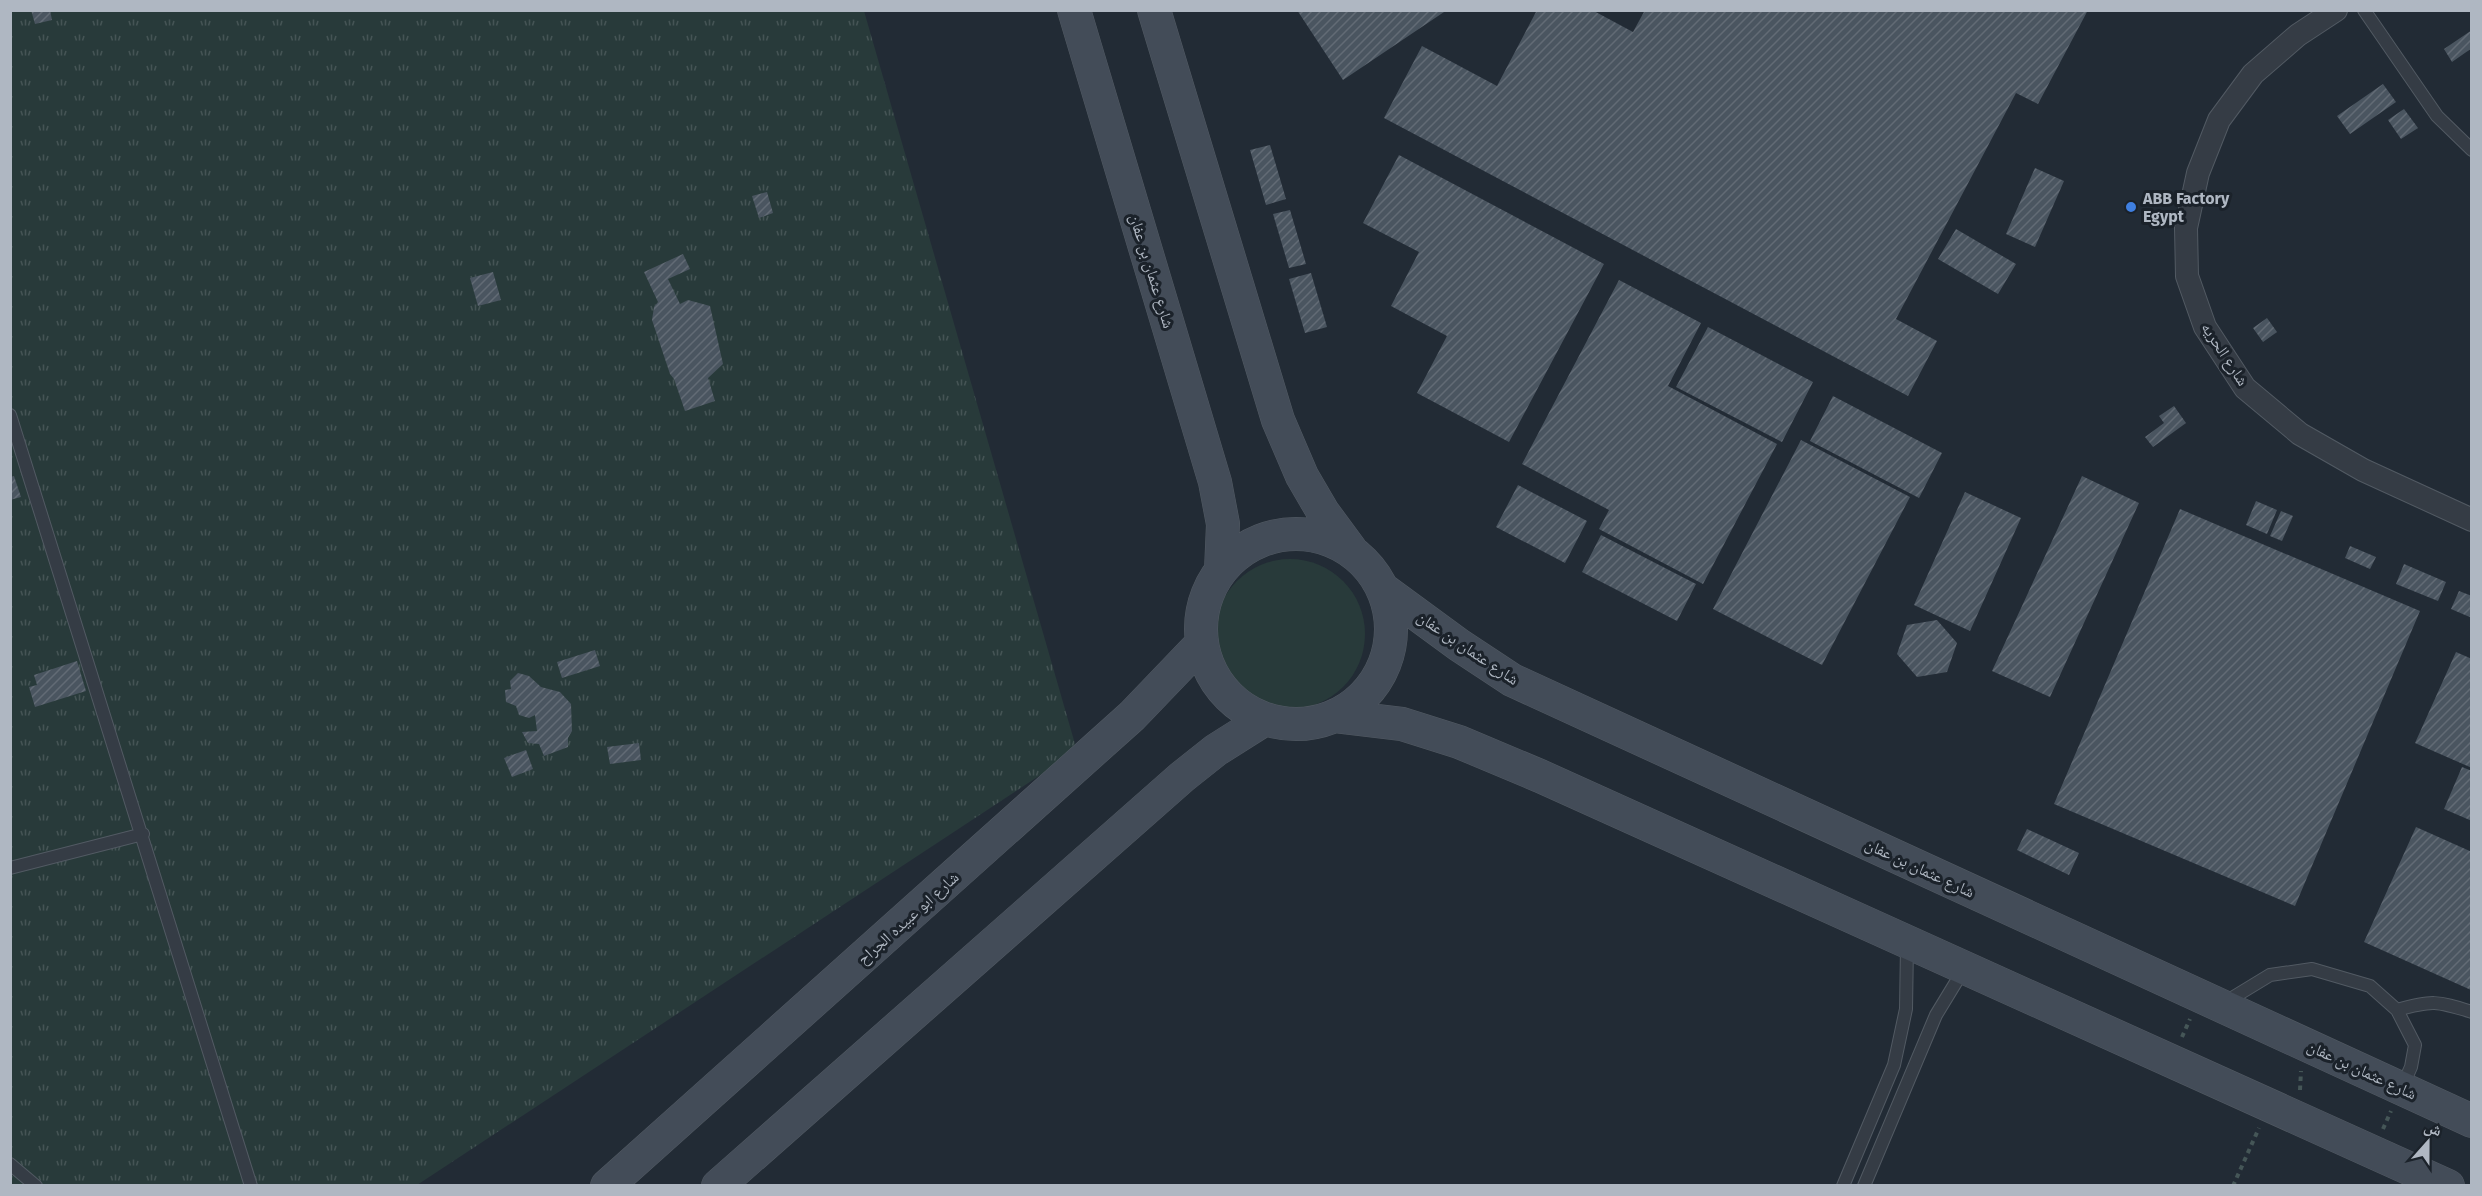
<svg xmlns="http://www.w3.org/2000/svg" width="2482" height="1196" font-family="'Fira Sans','Noto Naskh Arabic',sans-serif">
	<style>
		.grass { fill: url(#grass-tufts) }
		.garden { fill: #283a3a }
		.building { fill: url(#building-hatch) }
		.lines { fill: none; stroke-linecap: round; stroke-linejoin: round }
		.lane-casing { stroke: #525a63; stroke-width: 14 }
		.street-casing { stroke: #525a63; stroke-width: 24 }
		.secondary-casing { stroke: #525a63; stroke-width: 34 }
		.path { stroke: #455657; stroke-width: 4; stroke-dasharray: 4.5 4.5; stroke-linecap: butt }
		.lane { stroke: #353c45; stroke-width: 12 }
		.street { stroke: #353c45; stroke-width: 22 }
		.secondary { stroke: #434c58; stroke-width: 33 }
		.shop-dot { fill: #3f7fe0; stroke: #1b222a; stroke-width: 2 }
		.labels { text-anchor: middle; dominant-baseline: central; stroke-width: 6; stroke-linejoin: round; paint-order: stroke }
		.poi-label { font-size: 16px; font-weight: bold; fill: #afb7c2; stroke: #1b222a; text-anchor: start }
		.street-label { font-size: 16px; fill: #afb7c2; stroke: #1b222a }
	</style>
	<defs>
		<pattern id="grass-tufts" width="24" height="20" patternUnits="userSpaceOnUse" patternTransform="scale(1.5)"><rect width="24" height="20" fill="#283a3a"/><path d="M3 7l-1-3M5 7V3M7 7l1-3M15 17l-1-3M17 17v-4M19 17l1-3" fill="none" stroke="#455455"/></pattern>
		<pattern id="building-hatch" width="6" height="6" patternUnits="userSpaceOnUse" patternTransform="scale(1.5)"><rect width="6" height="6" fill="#4a5560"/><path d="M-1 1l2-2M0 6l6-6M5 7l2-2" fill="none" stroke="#626b75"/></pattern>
	</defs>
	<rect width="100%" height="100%" fill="#222b35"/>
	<path class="grass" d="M10,11H864L1077,751L417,1185H11Z"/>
	<path class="garden" d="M1215 634a75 75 0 1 1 150 0a75 75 0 1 1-150 0Z"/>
	<path class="building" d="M31,10H50L52,20L35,24Z
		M1297,10H1447L1343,80Z
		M1537,10H1592L1633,32L1645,10H2088L2038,104L2016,93L1896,319L1937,341L1908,396L1384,118L1422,46L1497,86Z
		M2472,30V48L2452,62L2444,49Z
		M2383,84L2396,102L2350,134L2337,116Z
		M2404,109L2418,128L2401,139L2388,120Z
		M1270,145L1286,199L1266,205L1250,150Z
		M1399,155L1604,264L1509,442L1417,393L1447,336L1391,306L1419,252L1363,223Z
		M2035,168L2064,181L2035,247L2006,234Z
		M767,192L773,213L759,218L752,196Z
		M1290,210L1306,264L1289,268L1273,214Z
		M1956,229L2016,264L1998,294L1938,259Z
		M683,254L690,269L668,279L680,304L688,300L710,306L723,364L708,378L715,401L685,411L674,379L670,374L652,320L654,307L658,302L644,272Z
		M493,272L501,300L478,306L470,278Z
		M1311,273L1327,327L1305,333L1289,279Z
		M1619,280L1701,323L1668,386L1777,444L1703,584L1599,529L1609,510L1522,464Z
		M2267,318L2277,332L2263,342L2253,328Z
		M1708,327L1813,382L1782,442L1676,387Z
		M1833,396L1942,453L1919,498L1810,441Z
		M2174,406L2186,423L2153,447L2145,437L2164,423L2159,416Z
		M1801,440L1910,497L1822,665L1713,609Z
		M14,476L21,497L10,500V477Z
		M2082,476L2139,503L2050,697L1992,671Z
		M1518,485L1587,521L1565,563L1496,527Z
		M1965,492L2021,518L1970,631L1914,605Z
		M2256,501L2277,510L2267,534L2246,525Z
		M2180,509L2420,611L2295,906L2054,804Z
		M2281,511L2293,516L2282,541L2270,536Z
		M1601,535L1696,584L1677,621L1582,572Z
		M2350,546L2376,557L2370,569L2345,558Z
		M2404,564L2446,582L2438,601L2396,584Z
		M2459,591L2472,596V618L2451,609Z
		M1937,620L1957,643L1947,672L1917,677L1897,654L1907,625Z
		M595,650L600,666L562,678L557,662Z
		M2456,652L2472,659V768L2415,743Z
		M77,661L86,691L35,707L29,687L37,685L34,675Z
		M518,673L529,676L541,687L560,692L571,704L572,731L568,738V747L544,756L539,744L528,743L522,732L537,731L535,715L529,718L519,715L516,706L506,702L505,690L511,689L510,681Z
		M639,743L641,760L610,764L607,747Z
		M526,750L533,769L512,777L504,758Z
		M2462,767L2472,771V821L2444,809Z
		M2416,827L2472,852L2471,990L2364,942Z
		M2027,829L2079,853L2069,875L2017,850Z"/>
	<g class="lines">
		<g class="lane-casing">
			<path id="lane" d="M2364,10L2437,116L2472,150
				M10,415L251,1186
				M10,868L143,834
				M2224,1003L2270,975L2312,969L2370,986L2397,1010L2415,1045L2411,1067L2402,1087
				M2397,1010C2433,1000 2436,1001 2472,1012
				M10,1164L36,1186
				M1843,1186L1894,1065L1906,1009L1907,946
				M1864,1186L1936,1015L1964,969"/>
		</g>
		<g class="street-casing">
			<path id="street" d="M2336,10L2298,35L2253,74L2219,120L2198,173L2186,228L2187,276L2205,327L2245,388L2300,434L2363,470L2472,520"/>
		</g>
		<g class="secondary-casing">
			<path id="secondary" d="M1074,10L1215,482L1223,524L1221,570
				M1154,10L1278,420L1302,476L1323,512L1351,550
				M1201 629a95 95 0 1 1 190 0a95 95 0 1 1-190 0Z
				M1384,590L1459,645L1512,680L2472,1121
				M1335,716L1402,724L1459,742L1540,776L2448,1186
				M607,1186L1132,716L1202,643
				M718,1186L1182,777L1216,750L1265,719"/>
		</g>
		<path class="path" d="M2182,1037L2190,1019
			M2300,1090L2301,1071
			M2383,1129L2391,1111
			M2233,1186L2259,1128"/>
		<use href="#lane" class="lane"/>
		<use href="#street" class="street"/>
		<use href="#secondary" class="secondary"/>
	</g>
	<circle class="shop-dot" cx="2131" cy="207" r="6"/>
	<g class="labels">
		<g class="poi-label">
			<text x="2143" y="198">ABB Factory<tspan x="2143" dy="18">Egypt</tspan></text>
		</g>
		<g class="street-label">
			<text transform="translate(1152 271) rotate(73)">شارع عثمان بن عفان</text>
			<text transform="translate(2225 354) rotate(57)">شارع الحريه</text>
			<text transform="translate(1468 648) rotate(34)">شارع عثمان بن عفان</text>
			<text transform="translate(1920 868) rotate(25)">شارع عثمان بن عفان</text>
			<text transform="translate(908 918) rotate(-42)">شارع ابو عبيده الجراح</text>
			<text transform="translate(2362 1070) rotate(25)">شارع عثمان بن عفان</text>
		</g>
	</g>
	<rect width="2482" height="1196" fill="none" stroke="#afb7c2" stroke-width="24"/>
	<g transform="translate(2428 1142) rotate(21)" stroke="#1b222a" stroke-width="4.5" paint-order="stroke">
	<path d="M0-4.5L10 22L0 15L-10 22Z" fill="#afb7c2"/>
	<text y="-9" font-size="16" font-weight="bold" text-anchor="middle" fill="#afb7c2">ش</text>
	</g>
</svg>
